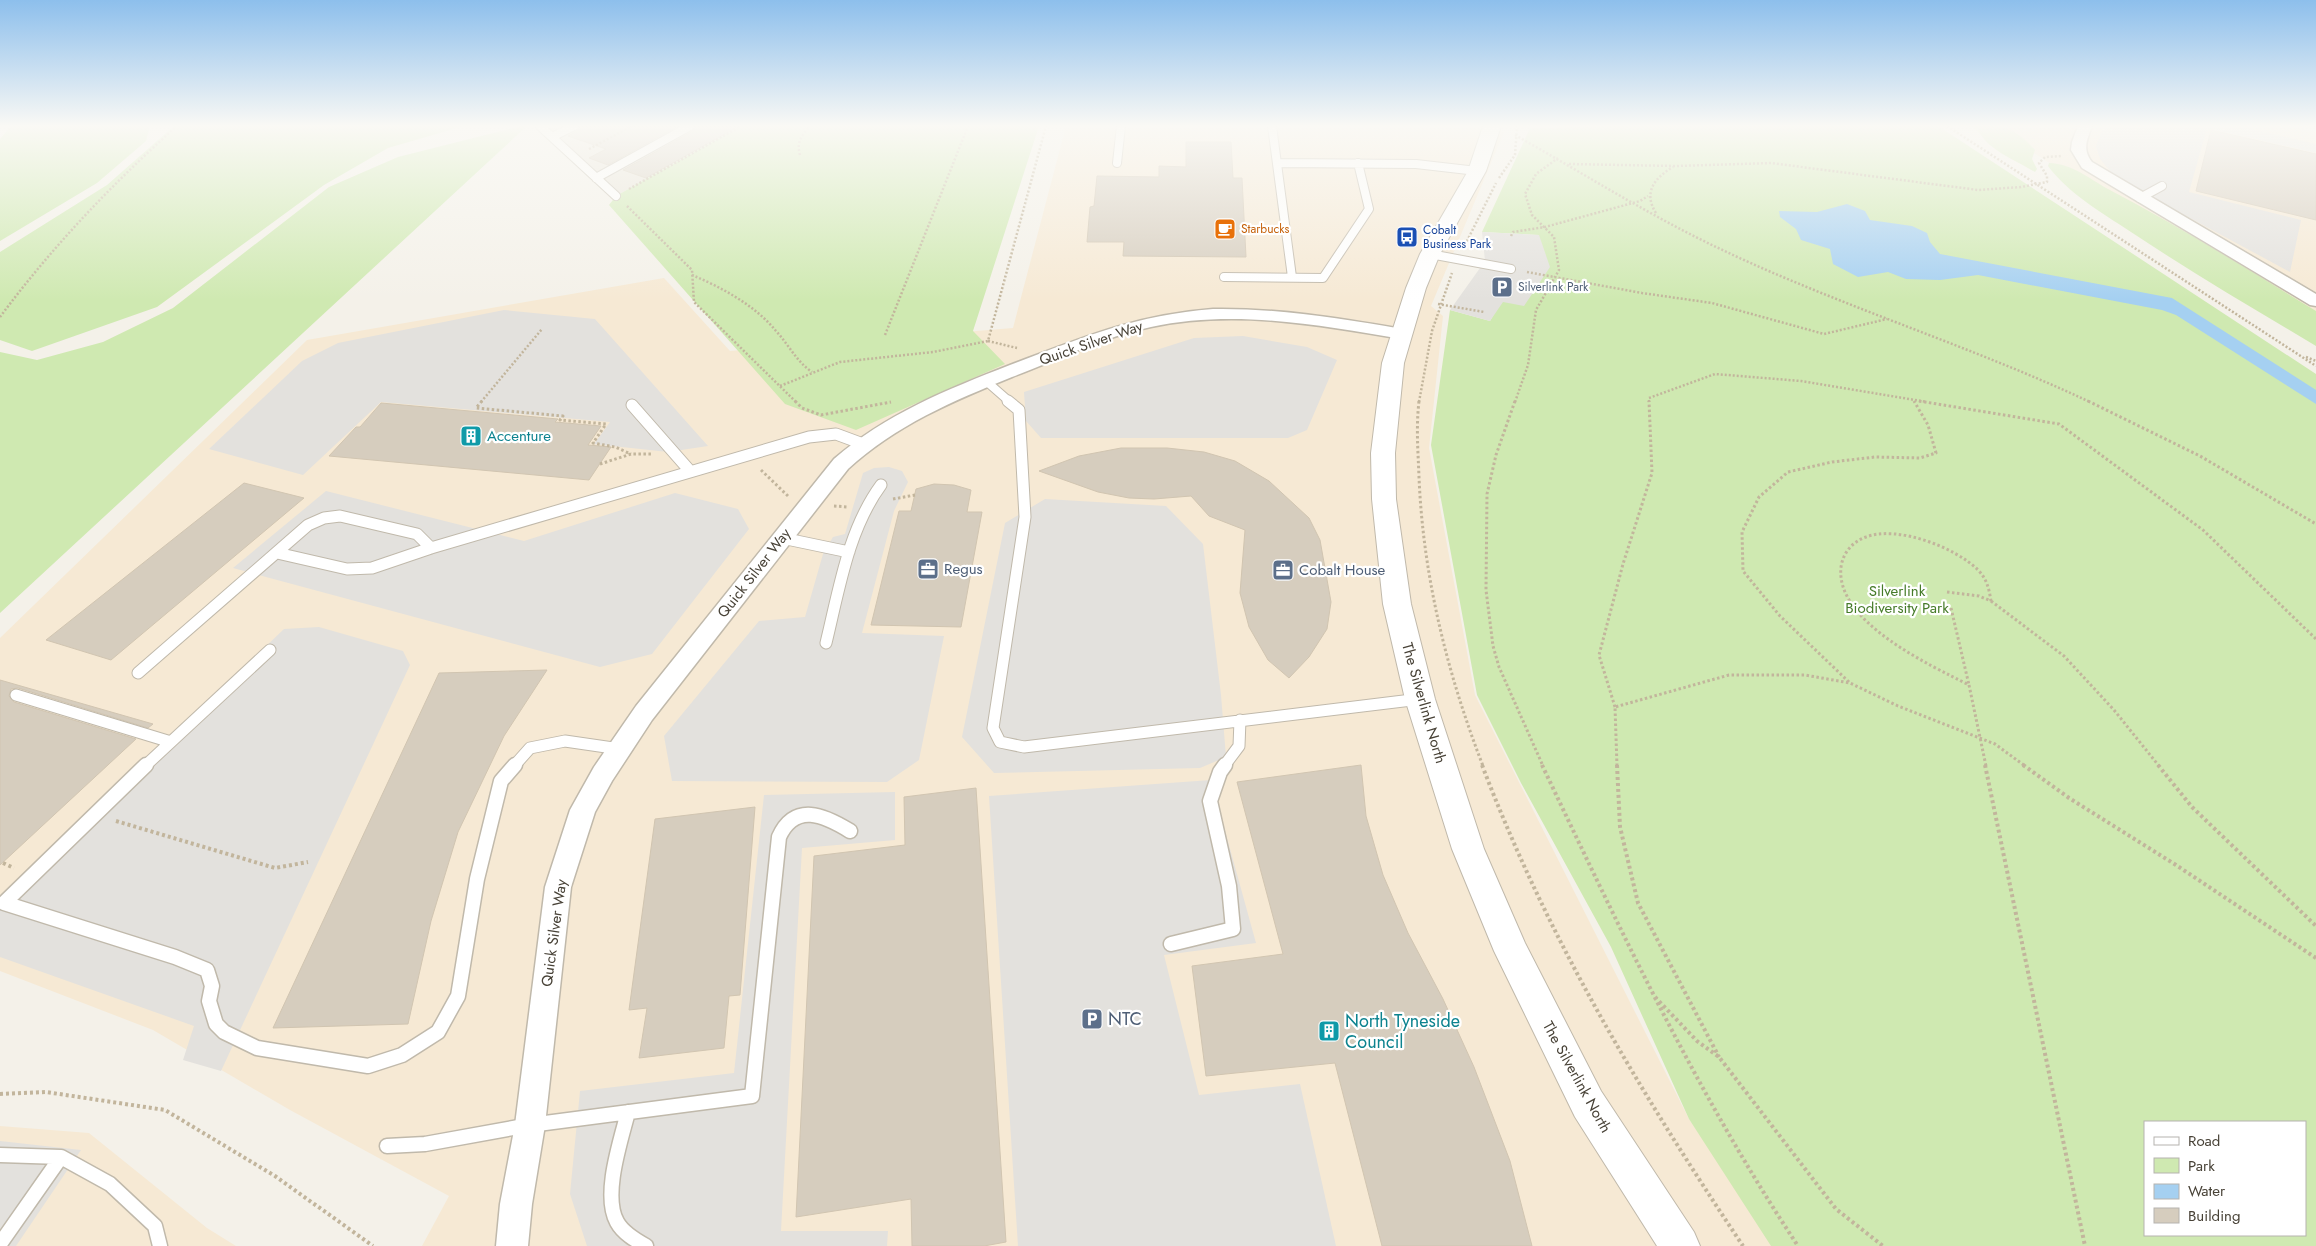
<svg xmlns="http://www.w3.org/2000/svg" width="2316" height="1246" font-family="Jost,sans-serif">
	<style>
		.residential { fill: #e8e3d7 }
		.commercial { fill: #f6e9d4 }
		.green { fill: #cfe9b1; fill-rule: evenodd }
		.parking { fill: #e3e1dd }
		.water { fill: #a5d0f1 }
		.building { fill: #d6cdbe; stroke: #d1c5b1 }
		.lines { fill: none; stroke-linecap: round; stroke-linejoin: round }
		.service-far2-casing { stroke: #c0b9ab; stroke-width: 10 }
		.service-far1-casing { stroke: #c0b9ab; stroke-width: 13 }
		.service-casing { stroke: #c0b9ab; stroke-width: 17 }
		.minor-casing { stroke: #c0b9ab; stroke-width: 3 }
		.tertiary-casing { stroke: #c0b9ab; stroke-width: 2 }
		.path-far2 { stroke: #c2b59c; stroke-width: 2.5; stroke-dasharray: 2 2; stroke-linecap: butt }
		.path-far1 { stroke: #c2b59c; stroke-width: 3; stroke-dasharray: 2.5 2.5; stroke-linecap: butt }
		.path { stroke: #c2b59c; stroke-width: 4; stroke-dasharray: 3 3; stroke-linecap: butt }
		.service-far2 { stroke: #fff; stroke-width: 8 }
		.service-far1 { stroke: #fff; stroke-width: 11 }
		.service { stroke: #fff; stroke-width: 14 }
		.minor { fill: #fff; fill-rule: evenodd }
		.tertiary { fill: #fff; fill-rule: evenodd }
		.labels { text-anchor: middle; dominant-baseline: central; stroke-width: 4.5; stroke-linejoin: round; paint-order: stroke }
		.far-food-label { font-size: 12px; fill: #c56008; stroke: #fff; text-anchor: start }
		.far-transit-label { font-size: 12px; fill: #164399; stroke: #fff; text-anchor: start }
		.far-service-label { font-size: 12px; fill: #4e5e75; stroke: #fff; text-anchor: start }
		.street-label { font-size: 15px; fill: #484237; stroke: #fff }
		.culture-label { font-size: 15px; fill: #0d838f; stroke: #fff; text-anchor: start }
		.service-label { font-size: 15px; fill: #4e5e75; stroke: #fff; text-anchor: start }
		.park-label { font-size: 15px; fill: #467b29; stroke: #fff }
		.near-service-label { font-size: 18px; fill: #4e5e75; stroke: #fff; text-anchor: start }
		.near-culture-label { font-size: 18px; fill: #0d838f; stroke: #fff; text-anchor: start }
	</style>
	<rect width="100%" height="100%" fill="#f4f1e9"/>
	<path class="residential" d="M540,126H741L616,196Z"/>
	<path class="commercial" d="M1066,126H1456L1504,132L1431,306L1443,316L1429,448L1475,695L1689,1119L1776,1246H422L449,1196L290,1110L153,1030L0,971V638L307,340L664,278L730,351L1013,328Z
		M1992,126H2290L2316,132V334Z
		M0,1126L89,1133L207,1228L236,1246H0Z"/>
	<path class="green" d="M11,126H150L146,141L97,183L0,241V139Z
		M174,126H464L388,148L324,185L157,307L32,351L0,340V252L107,185Z
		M521,126H527L0,613V352L37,360L103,342L173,308L329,187L398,157Z
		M741,126H1039L973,331L1005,364L856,430L785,404L609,205L616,196Z
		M1619,126H1938L2316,374V1246H1771L1689,1119L1611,947L1521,783L1477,695L1431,445L1450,310L1490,321L1539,235L1482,232L1530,128ZM2145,1122H2305V1235H2145Z
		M1971,126C2003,126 2012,125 2035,150L2032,159L2037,169L2035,172C2020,163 2003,156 1990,145C1982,139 1981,131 1971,126Z
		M2049,163C2073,164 2088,178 2108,189C2179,226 2247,269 2316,311V346C2254,309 2191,272 2131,232C2101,212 2069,194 2048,166Z"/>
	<path class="parking" d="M2104,126H2238L2316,144V153L2207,128L2189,192L2301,220L2290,272L2127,184L2110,171L2100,159L2096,146Z
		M1482,232L1539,235L1550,267L1524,306L1503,302L1490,321L1450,310L1485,261Z
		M504,310L595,319L708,446L668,452L594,444L610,422L381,402L303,475L209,449L302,361L338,343Z
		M1243,336L1307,347L1337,360L1307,430L1288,438H1041L1026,421L1024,392L1194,338Z
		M889,467L902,471L908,482L894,511L862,633L944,636L919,760L887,782L672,781L664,736L759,621L805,617L823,554L833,537L845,534L863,473L874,468Z
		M326,491L524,541L675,493L738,509L749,529L652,654L600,667L233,568Z
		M1045,499L1166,506L1203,544L1221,695L1226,757L1200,768L994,773L962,737L1005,523Z
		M319,627L403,651L410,665L221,1071L183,1060L194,1026L0,957V900L284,629Z
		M1211,780L1256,943L1164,955L1199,1095L1300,1084L1336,1246H1018L989,796Z
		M895,792V840L802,848L781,1231H888L887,1246H587L570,1194L580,1091L734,1073L764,795Z
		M0,1141L81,1150L16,1246H0Z"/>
	<path class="water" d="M1847,204L1865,211L1870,220L1912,226L1927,233L1930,242L1940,254L2172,298L2316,390V404L2176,315L2162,310L1978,275L1940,280L1906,279L1888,272L1858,277L1833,264L1830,249L1801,240L1796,229L1780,217L1779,211L1817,212Z"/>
	<path class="building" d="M580,126H678L608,165L589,158L606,149L568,136L577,131Z
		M696,126H739L646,178L623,170L693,131Z
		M2211,130L2316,154V220L2196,191Z
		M1186,142H1231L1233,178H1242L1246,257L1123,256L1124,242H1087L1090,207L1094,206L1097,176L1159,177V166L1186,167Z
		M381,403L558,419L555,422L601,426L588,445L611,447L589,480L329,456L356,427H360Z
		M1121,448H1167L1204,452L1235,461L1269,481L1309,518L1320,540L1331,602L1327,629L1309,657L1289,678L1268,660L1249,627L1240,593L1245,530L1209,516L1191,496L1154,499L1129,498L1098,492L1039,471L1079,456Z
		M244,483L304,498L111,660L46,640Z
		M934,484L954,485L971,490L967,512H982L961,627L871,625L899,511H911L916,489Z
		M547,670L504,736L458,832L431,921L408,1024L273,1028L439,673Z
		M0,680L153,724L148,728L18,688L11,689L9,696L14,702L136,739L0,865Z
		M1361,765L1366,816L1383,875L1408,933L1443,999L1474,1067L1510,1161L1532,1246H1382L1335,1063L1206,1076L1192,966L1283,954L1237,782Z
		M976,788L1006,1242L984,1246H912L911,1199L796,1217L814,856L905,845L904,797Z
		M755,807L740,995L729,996L724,1048L639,1058L647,1008L629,1010L655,819Z"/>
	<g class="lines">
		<g class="service-far2-casing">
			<path id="service-far2" d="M540,126L616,196
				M1272,126L1292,277
				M552,137L574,126
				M1117,163L1121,126
				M1277,163L1416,164L1477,171
				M596,178L690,126
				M2140,198L2162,186
				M1430,254L1511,269
				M1224,277L1323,278L1369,209L1358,163
				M986,381L1010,402"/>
		</g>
		<g class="service-far1-casing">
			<path id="service-far1" d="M1008,401L1019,410L1025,517L993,728L1000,742L1024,747L1420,699
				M632,405L690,471
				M782,538L849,552
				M277,553L347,569L372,568L431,548L809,437L836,434L863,444
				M826,643C839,590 848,530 881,485
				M138,673L308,525L324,518L340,516L417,534L431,548
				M16,695L171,742
				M145,766L270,650
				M514,766L530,748L565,741L620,749
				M1224,766L1239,746L1240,720"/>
		</g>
		<g class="service-casing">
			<path id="service" d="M146,765L4,903L175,957L207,970L212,986L209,1001L216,1024L224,1032L257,1048L368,1066L402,1055L438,1032L458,996L477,879L501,781L515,765
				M1171,944L1233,929L1229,886L1210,801L1220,772L1225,765
				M628,1112C621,1140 602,1195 617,1222C623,1233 635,1240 646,1246
				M387,1146L425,1144L530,1125L752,1096L779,837C795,802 824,815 850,831
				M0,1155L61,1157L110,1184L155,1226L160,1246
				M0,1244L61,1157"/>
		</g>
		<g class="minor-casing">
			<path id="minor" d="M2078,126H2092C2087,140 2082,149 2092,162L2316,294V306L2310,305L2082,168L2071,150L2072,142Z
				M1213,309C1277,308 1339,318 1402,329L1408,330L1411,334L1408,338L1402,339C1319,325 1234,309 1151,327C1103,337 1057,360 1012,377C953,401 896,425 848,469L652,720L612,781L595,812L571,887L545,1125L532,1204L528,1246H496L500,1204L515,1125L545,887L570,810L594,767L636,706L834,459C886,414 946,390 1010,365C1081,338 1135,315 1213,309Z"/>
		</g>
		<g class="tertiary-casing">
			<path id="tertiary" d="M1483,126H1501L1486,171L1440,254L1426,288L1404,363L1395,453L1396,499L1411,604L1435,699L1484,849L1525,943L1601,1091L1694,1232L1700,1246H1657L1575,1117L1494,951L1452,849L1405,699L1383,604L1372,499L1371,453L1382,363L1406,288L1420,254L1468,171Z"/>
		</g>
		<path class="path-far2" d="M1947,126L2316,366
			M2313,126H2316
			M1515,135C1572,167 1628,202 1686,232C1816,299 1958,340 2090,402
			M589,149L632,126
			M800,155C796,142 802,135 810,126
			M1569,164L1676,166L1771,163L1978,190L2021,187L2047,182V176L2039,163L2045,157L2062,156
			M1499,178L1515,155L1517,126
			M629,189L741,126
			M627,206L692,270L694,302L796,402
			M1656,213C1643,193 1654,178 1673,167
			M1511,236L1513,232L1545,227L1640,201L1648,196
			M1465,245L1496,183
			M1527,272L1642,293L1712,303L1824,334L1887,319
			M692,275C721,287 756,306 776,331C789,345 796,361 812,372
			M1438,304L1484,312
			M0,317C52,247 112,184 177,126
			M885,335L968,126
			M988,341L1017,348
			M2306,357L2316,361
			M780,386L840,362L933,352L988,341L1046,126
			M481,402L542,329
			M1419,402L1432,331L1452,273
			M1515,402L1528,365L1536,310L1559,270L1554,237L1532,215L1525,194L1536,174L1558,158
			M1649,402V398L1715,374L1801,381L1927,402"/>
		<path class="path-far1" d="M482,401L476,408L563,416L560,420L606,424L593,443L615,447L631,454
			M795,401L802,408L821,415L891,402
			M1419,401C1416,428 1418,450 1419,477C1423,576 1447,673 1483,766
			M1515,401L1496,455L1487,494L1486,590L1493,646L1499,667L1543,766
			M1919,401L2059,424L2203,530L2316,639
			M2088,401L2200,456L2316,524
			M600,464L631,454H652
			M761,470L789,497
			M893,499L915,495
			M834,506L848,507
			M1947,592L1979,596L1991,601C1989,589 1987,579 1978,570C1955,547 1897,525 1866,537C1852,542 1843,553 1841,567C1835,622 1930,665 1969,685L1986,766
			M1991,601L2064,656L2114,710L2159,766
			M1951,608L1969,685
			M1849,682L1780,616L1743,571L1742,532L1759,497L1788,472L1832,462L1875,457L1920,458L1936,453L1928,425L1914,401
			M1615,707L1599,655L1623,564L1652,473L1649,401
			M1617,766L1615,707L1729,675H1805L1850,683L1898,706L1995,744L2025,766"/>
		<path class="path" d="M1482,765C1549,941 1639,1090 1743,1246
			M1542,765C1620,929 1697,1094 1798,1246
			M1617,765L1620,827L1638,903L1719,1057
			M1985,765L2085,1246
			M2023,765L2069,798L2176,865L2316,958
			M2158,765L2192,807L2316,926
			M116,821L275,868L308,862
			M3,863L14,868
			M1655,997L1697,1041L1719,1057L1836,1209L1883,1246
			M0,1094L46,1092L165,1110L275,1176L373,1246"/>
		<use href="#service-far2" class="service-far2"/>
		<use href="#service-far1" class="service-far1"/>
		<use href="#service" class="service"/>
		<use href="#minor" class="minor"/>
		<use href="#tertiary" class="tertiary"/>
	</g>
	<linearGradient id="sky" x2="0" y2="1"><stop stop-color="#8dbfec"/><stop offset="0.42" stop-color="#faf9f5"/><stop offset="1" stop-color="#faf9f5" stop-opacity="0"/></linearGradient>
	<rect width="2316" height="300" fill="url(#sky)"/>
	<defs>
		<g id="cafe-square" transform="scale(1.125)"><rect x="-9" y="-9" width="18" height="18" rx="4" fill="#e8710a" stroke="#fff"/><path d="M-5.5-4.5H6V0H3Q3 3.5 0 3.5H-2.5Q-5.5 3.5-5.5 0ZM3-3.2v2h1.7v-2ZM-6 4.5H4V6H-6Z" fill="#fff"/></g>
		<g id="bus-square" transform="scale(1.125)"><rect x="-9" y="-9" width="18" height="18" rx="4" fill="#1a4fb4" stroke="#fff"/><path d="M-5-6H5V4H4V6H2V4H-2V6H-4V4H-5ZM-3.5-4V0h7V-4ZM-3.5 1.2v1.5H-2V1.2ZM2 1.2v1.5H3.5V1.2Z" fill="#fff"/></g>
		<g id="parking-square" transform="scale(1.125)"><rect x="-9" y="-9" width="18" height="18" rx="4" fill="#5c6f8a" stroke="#fff"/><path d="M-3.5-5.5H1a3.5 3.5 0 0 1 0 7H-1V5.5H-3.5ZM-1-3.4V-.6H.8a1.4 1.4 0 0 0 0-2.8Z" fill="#fff"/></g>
		<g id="building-square" transform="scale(1.125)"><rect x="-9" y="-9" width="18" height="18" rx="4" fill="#0f9aa8" stroke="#fff"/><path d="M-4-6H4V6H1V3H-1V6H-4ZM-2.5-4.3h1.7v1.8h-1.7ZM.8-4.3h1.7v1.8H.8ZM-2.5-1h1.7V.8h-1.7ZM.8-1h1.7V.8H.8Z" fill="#fff"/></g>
		<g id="office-square" transform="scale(1.125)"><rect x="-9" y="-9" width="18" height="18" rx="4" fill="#5c6f8a" stroke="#fff"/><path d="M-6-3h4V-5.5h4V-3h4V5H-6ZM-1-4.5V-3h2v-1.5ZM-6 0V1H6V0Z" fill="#fff"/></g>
	</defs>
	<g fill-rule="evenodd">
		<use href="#cafe-square" x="1225" y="229"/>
		<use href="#bus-square" x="1407" y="237"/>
		<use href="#parking-square" x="1502" y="287"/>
		<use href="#building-square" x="471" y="436"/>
		<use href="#office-square" x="928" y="569"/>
		<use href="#office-square" x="1283" y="570"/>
		<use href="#parking-square" x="1092" y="1019"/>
		<use href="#building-square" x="1329" y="1031"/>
	</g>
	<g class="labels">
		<g class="far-food-label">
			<text x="1241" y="229">Starbucks</text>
		</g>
		<g class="far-transit-label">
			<text x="1423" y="230">Cobalt<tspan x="1423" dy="14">Business Park</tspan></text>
		</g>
		<g class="far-service-label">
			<text x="1518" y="287">Silverlink Park</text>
		</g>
		<g class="street-label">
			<text transform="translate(1091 343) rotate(-19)">Quick Silver Way</text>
			<text transform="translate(754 573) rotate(-52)">Quick Silver Way</text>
			<text transform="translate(1424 703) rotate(74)">The Silverlink North</text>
			<text transform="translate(554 933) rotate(-82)">Quick Silver Way</text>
			<text transform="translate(1577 1077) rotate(61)">The Silverlink North</text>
		</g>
		<g class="culture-label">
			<text x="487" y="436">Accenture</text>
		</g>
		<g class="service-label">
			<text x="944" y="569">Regus</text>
			<text x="1299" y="570">Cobalt House</text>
		</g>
		<g class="park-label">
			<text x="1897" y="591">Silverlink<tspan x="1897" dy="17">Biodiversity Park</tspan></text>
		</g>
		<g class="near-service-label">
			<text x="1108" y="1019">NTC</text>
		</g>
		<g class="near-culture-label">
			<text x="1345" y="1021">North Tyneside<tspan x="1345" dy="21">Council</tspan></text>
		</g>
	</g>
	<rect x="2144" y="1121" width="162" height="115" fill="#ffffff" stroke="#b6b3af"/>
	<rect x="2154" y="1137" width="25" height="8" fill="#ffffff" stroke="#b6b3af"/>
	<text x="2188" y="1146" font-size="15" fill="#484237">Road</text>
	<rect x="2154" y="1158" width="25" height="15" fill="#cfe9b1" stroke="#b6b3af"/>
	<text x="2188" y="1171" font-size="15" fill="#484237">Park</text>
	<rect x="2154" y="1184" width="25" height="15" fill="#a5d0f1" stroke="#b6b3af"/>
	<text x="2188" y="1196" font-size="15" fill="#484237">Water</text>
	<rect x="2154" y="1208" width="25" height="15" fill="#d6cdbe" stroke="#b6b3af"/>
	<text x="2188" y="1221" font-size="15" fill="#484237">Building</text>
</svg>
